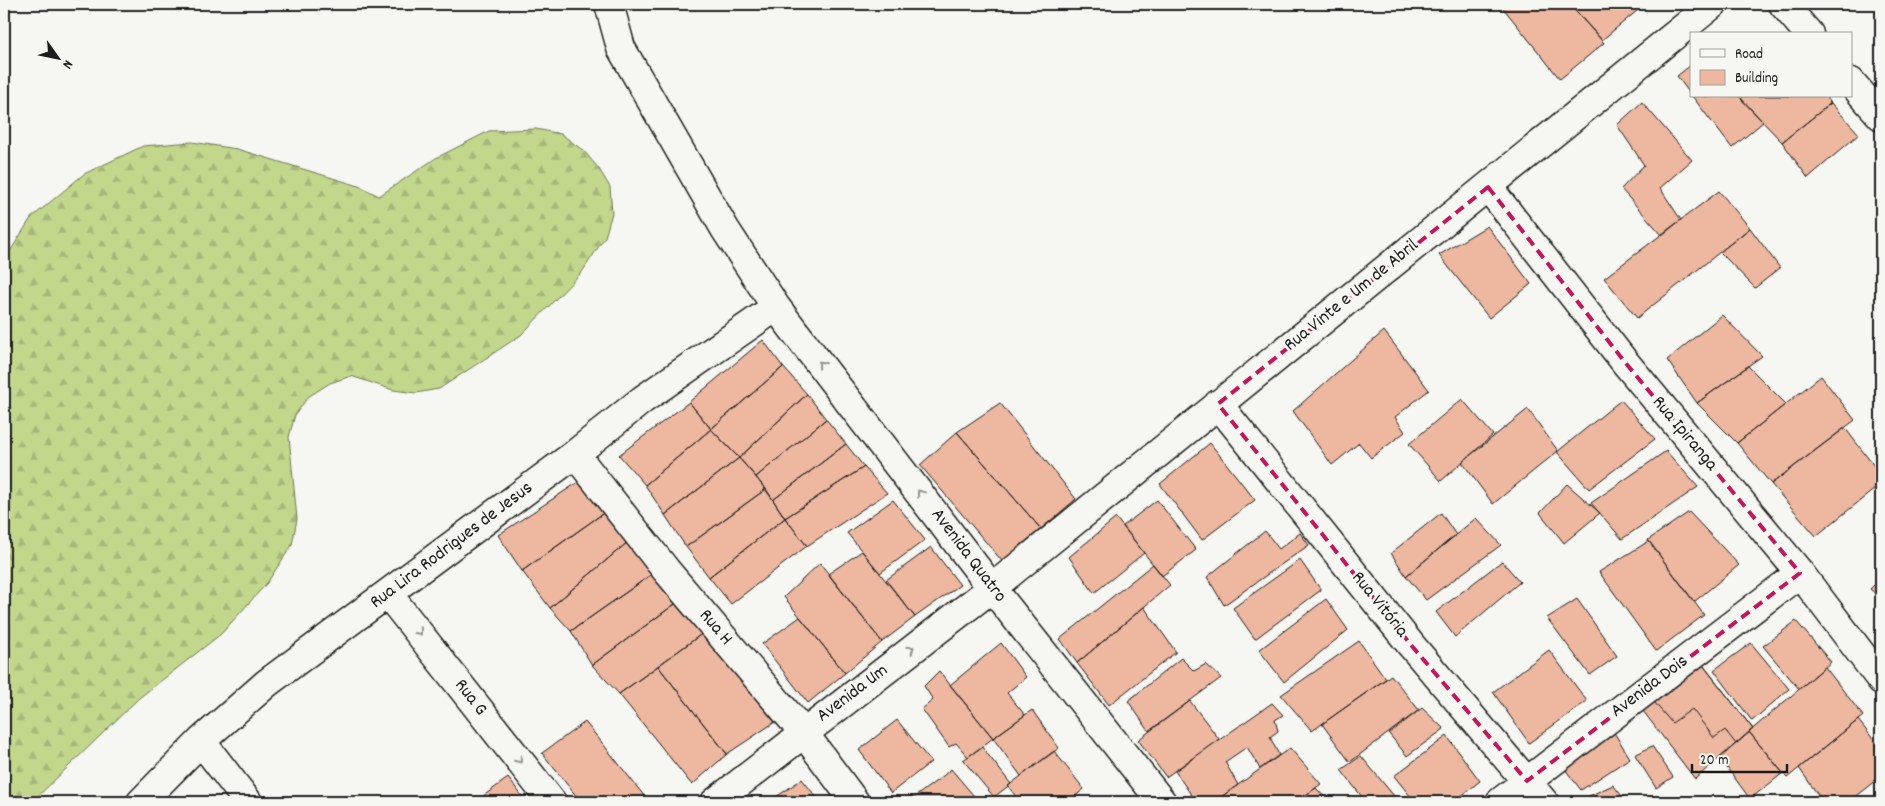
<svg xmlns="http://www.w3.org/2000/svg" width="1885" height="806" font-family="Dekko,sans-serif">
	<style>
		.forest { fill: url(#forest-firs); stroke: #6f7954 }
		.building { fill: #edb7a0; stroke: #1c1c1c }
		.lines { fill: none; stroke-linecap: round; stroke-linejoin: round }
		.minor-casing { stroke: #1c1c1c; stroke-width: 31 }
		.minor { stroke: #f6f6f2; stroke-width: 28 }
		.oneway { stroke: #949492 }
		.marked { fill: none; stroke: #c2185b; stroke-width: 4; stroke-dasharray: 10 6; stroke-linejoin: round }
		.labels { text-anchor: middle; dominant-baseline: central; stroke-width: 5; stroke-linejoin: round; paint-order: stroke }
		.street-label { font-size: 19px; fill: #1c1c1c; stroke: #f6f6f2 }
	</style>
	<defs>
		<pattern id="forest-firs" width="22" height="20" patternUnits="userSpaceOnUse" patternTransform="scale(1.25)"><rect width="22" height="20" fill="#c2d68c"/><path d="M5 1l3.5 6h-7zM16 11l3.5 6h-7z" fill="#a6b778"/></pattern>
	</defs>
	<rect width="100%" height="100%" fill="#f6f6f2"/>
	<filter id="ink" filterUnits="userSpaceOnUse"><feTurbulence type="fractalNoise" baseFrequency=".02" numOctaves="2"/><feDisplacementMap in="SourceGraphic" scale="10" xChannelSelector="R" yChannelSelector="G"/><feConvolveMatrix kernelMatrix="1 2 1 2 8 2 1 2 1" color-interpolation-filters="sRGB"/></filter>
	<g filter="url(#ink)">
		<path class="forest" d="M536,129L561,134L584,151L599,169L610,187L612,213L605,237L582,272L521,335L439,389L416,393L393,390L351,376L330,383L308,397L295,415L289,437L297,519L292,545L267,583L221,634L139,698L32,802H4V261L31,218L84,174L143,146L192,142L237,149L359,186L379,196L436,158L489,131Z"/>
		<path class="building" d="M1500,4H1569L1604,43L1560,79Z
			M1569,4H1633L1638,10L1602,40Z
			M1691,65V95L1677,76Z
			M1692,96H1739L1763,122L1732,148Z
			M1744,96H1825L1831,103L1782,142L1741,99Z
			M1642,102L1692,160L1660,188L1681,220L1662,235L1621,189L1644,165L1617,125Z
			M1831,103L1859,134L1808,178L1782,142Z
			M1719,191L1750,228L1637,318L1604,278Z
			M1487,226L1531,284L1489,318L1439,255Z
			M1750,228L1780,268L1755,288L1720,252Z
			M1722,315L1762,356L1697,403L1667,360Z
			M1384,331L1429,390L1395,417L1405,432L1371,458L1359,443L1332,465L1293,411Z
			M763,340L783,367L711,429L689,402Z
			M1748,366L1786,404L1737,443L1697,403Z
			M783,367L807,394L739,458L711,429Z
			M1821,376L1855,420L1771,484L1737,443Z
			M807,394L826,419L756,477L739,458Z
			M1462,399L1493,435L1441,481L1409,444Z
			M1621,400L1655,439L1589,489L1557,452Z
			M689,402L711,429L645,485L619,455Z
			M1000,403L1076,499L1041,529L957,432Z
			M1528,409L1558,451L1493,504L1462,462Z
			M826,419L846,444L773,500L756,477Z
			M1845,428L1881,475V484L1816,536L1771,484Z
			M711,429L739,458L665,515L645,485Z
			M957,432L1041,529L1002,561L920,465Z
			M1210,443L1255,500L1202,540L1160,484Z
			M846,444L864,467L785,518L773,500Z
			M1666,451L1698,487L1622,539L1591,503Z
			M739,458L766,489L686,547L665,515Z
			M864,467L887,493L807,546L785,518Z
			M583,479L605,512L522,571L498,535Z
			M1567,484L1600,513L1564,543L1540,513Z
			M766,489L785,518L709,577L686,547Z
			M893,500L925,540L880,573L847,533Z
			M1157,500L1196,550L1162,576L1123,526Z
			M605,512L629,541L550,608L522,571Z
			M1689,512L1739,565L1694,602L1648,540Z
			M1441,513L1456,535L1406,576L1391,553Z
			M785,518L807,546L731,604L709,577Z
			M1116,518L1144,553L1094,593L1069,557Z
			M1476,518L1501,545L1426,600L1406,576Z
			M1265,531L1279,549L1300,533L1309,545L1224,605L1207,577Z
			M629,541L655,572L571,631L550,608Z
			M1649,541L1704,615L1656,651L1599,572Z
			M931,547L960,585L915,617L886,580Z
			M862,551L915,617L882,642L828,574Z
			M1300,560L1321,590L1255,639L1233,608Z
			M1502,561L1520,582L1455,637L1436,612Z
			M820,563L882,642L845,673L784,597Z
			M1153,564L1170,585L1077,663L1060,639Z
			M655,572L679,601L592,665L571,631Z
			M1881,578V598L1870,589Z
			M1326,599L1348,630L1284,682L1259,650Z
			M1577,599L1617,656L1590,675L1547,618Z
			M679,601L703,633L619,694L592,665Z
			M1144,607L1176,652L1109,705L1077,663Z
			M800,617L845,673L808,703L762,644Z
			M1796,621L1831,662L1799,689L1763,646Z
			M703,633L775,722L727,754L658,666Z
			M1359,641L1386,679L1312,731L1281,695Z
			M1001,643L1026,677L1007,693L1025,715L993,738L950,685Z
			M1751,643L1789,689L1752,721L1714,670Z
			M1549,650L1587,701L1529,743L1493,692Z
			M1181,658L1194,671L1206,664L1221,678L1149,731L1128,701Z
			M1703,665L1753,729L1695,779L1643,711Z
			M1703,665L1753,729L1736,744L1725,730L1714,738L1692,709L1672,723L1654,702Z
			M658,666L727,754L692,785L619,694Z
			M1825,667L1863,716L1787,778L1749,732Z
			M939,671L993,738L968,757L956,743L949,747L922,709L933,700L924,686Z
			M1391,675L1419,710L1350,762L1322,724Z
			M1190,701L1219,739L1166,777L1138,740Z
			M1272,703L1283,715L1275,720L1278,731L1270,737L1279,755L1260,769L1247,747L1225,762L1238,785L1214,802H1196L1175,771Z
			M1422,708L1444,729L1407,756L1389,734Z
			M1032,710L1059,748L1021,776L993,738Z
			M897,720L931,762L891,793L859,750Z
			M1858,720L1881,749V777L1849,802H1823L1799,768Z
			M585,722L599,739L649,802H581L542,753Z
			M1613,731L1630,758L1581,790L1561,764Z
			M1749,732L1783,773L1750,799L1720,758Z
			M1447,736L1480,781L1454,802H1415L1394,776Z
			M1652,746L1673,777L1656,788L1635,755Z
			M982,747L1011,784L994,797L963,760Z
			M1290,748L1321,784L1296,802H1214Z
			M1054,751L1084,789L1068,802H1020L1008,786Z
			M1361,756L1399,802H1366L1341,770Z
			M951,769L979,802H908L943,776Z
			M508,778L527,802H475Z
			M802,779L820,802H769Z
			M1613,785L1627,802H1590L1587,797Z
			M1316,788L1329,802H1296Z
			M1075,797L1080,802H1069Z"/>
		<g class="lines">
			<g class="minor-casing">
				<path id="minor" d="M609,4L621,48L725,229L776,307L992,588L1162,802
					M1783,4L1809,34
					M1851,82L1881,116
					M1488,187L1624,361L1800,573L1881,680
					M1218,404L1411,645L1544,802
					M575,454L666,570L803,732L855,802
					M388,594L552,802
					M201,741L248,802
					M141,802L201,741L267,683L575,454L642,400L776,307
					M715,802L992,588L1713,4
					M1500,802L1800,573"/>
			</g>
			<use href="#minor" class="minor"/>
		</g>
		<defs><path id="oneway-chevron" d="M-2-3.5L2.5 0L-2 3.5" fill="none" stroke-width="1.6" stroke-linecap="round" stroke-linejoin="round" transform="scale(1.25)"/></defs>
		<g class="oneway">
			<use href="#oneway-chevron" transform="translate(821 364) rotate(-128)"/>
			<use href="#oneway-chevron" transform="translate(920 493) rotate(-127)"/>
			<use href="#oneway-chevron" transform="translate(419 632) rotate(52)"/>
			<use href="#oneway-chevron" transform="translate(911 649) rotate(-37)"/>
			<use href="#oneway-chevron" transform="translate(519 760) rotate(52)"/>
		</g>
	</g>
	<path class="marked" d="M1488,187L1624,361L1800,573L1527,781L1411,645L1218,404Z"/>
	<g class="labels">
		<g class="street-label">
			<text transform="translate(1352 296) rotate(-39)">Rua Vinte e Um de Abril</text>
			<text transform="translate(1684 434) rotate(50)">Rua Ipiranga</text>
			<text transform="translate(452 546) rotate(-37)">Rua Lira Rodrigues de Jesus</text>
			<text transform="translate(968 556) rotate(53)">Avenida Quatro</text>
			<text transform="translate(1379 605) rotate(51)">Rua Vitória</text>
			<text transform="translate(715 628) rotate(50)">Rua H</text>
			<text transform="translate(1650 687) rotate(-37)">Avenida Dois</text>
			<text transform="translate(853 694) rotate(-37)">Avenida Um</text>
			<text transform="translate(470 698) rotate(52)">Rua G</text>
		</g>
	</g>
	<rect width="1885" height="806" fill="none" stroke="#f6f6f2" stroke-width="20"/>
	<rect x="10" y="10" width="1865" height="786" fill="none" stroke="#1c1c1c" stroke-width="2" filter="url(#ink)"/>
	<rect x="1690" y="32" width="162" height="65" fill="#f6f6f2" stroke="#9f9f9c"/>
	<rect x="1700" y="49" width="25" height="8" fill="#f6f6f2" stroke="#9f9f9c"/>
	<text x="1735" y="58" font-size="15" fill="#1c1c1c">Road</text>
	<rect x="1700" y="70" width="25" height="15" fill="#edb7a0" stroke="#9f9f9c"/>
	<text x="1735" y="82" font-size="15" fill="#1c1c1c">Building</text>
	<g transform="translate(58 58) rotate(123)" stroke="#f6f6f2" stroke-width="4" paint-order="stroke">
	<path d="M0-4L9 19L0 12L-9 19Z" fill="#1c1c1c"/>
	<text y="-8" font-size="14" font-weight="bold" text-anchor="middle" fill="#1c1c1c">N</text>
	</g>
	<path d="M1692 764v8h95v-8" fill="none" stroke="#1c1c1c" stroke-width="2.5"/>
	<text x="1700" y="764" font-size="15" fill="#1c1c1c" stroke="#f6f6f2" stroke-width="4" paint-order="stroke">20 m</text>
</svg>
